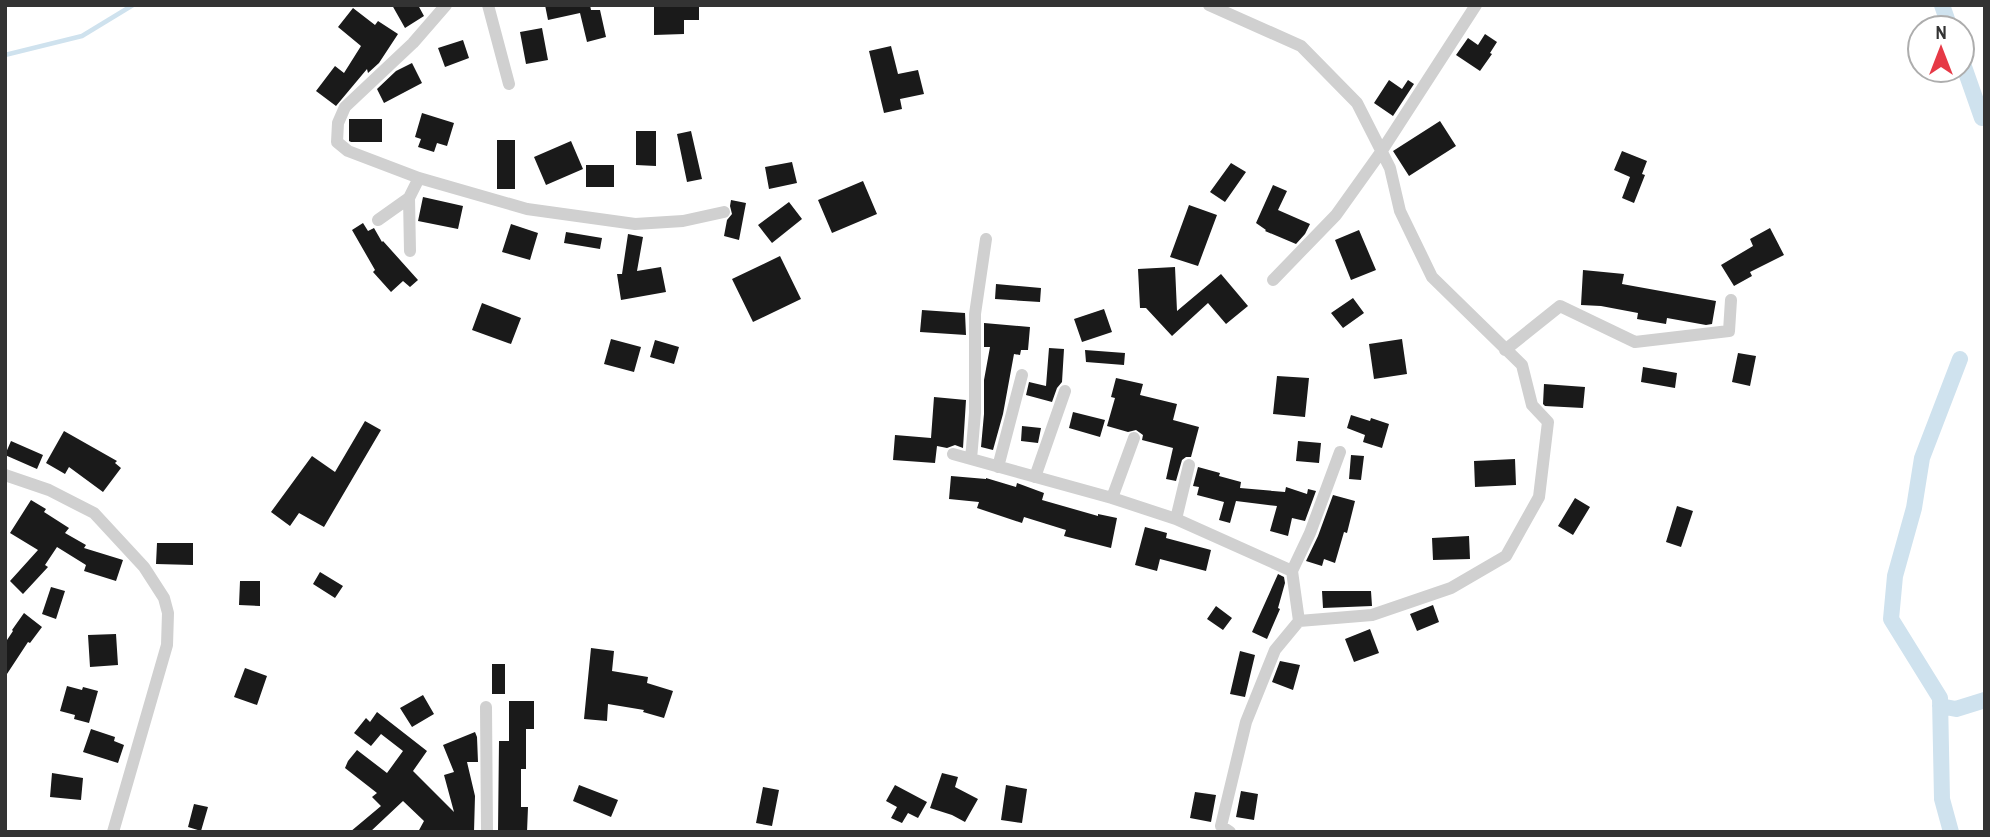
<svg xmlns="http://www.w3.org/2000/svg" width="1990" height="837" font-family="'Archivo Narrow',sans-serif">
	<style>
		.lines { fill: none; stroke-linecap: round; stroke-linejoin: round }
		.stream { stroke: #cfe2ee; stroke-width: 4.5 }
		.canal { stroke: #cfe2ee; stroke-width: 16 }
		.building { fill: #1a1a1a }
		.street { stroke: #d0d0d0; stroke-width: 12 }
	</style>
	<rect width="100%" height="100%" fill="#fff"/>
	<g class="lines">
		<path class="stream" d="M5,55L82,36L133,5"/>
		<path class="canal" d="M1942,5L1950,28
			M1962,61L1982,118
			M1940,706L1956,709L1985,700
			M1951,832L1942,799L1940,698L1891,619L1895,576L1914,508L1922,458L1960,359"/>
	</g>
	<path class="building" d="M392,5H418L424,16L405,28Z
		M545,5H590L591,10H600L606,37L587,42L580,13L548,20Z
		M654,5H699V20H684V34L654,35Z
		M353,8L375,25L378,21L398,34L379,63L368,73L367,69L336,106L316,91L335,66L344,73L361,46L338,27Z
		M542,28L548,60L526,64L520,32Z
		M1485,34L1497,42L1490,53L1492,54L1480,71L1456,55L1468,38L1478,45Z
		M463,40L469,58L445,67L438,48Z
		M891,46L898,74L918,70L924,94L900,99L902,109L884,113L869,51Z
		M412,63L422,83L384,103L377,89L396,71Z
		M1389,80L1402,89L1408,80L1414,84L1393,116L1374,103Z
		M422,113L454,123L447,146L437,143L434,152L418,147L421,139L415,137Z
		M349,119H382V142H351L349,141Z
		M1440,121L1456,146L1409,176L1393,151Z
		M636,131H656V166L636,165Z
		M691,131L702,179L687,182L677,134Z
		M497,140H515V189H497Z
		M571,141L583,169L546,185L534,157Z
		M1622,151L1647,161L1642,174L1645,175L1634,203L1622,198L1630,177L1614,170Z
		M792,162L797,183L769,189L765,167Z
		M1231,163L1246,172L1225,202L1210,192Z
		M586,165H614V187H586Z
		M863,181L877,214L832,233L818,200Z
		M1273,185L1287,191L1278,210L1310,224L1305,234L1296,244L1265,231L1266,230L1256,223Z
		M423,197L463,206L458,229L418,221Z
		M731,200L746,203L739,240L724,236L727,220L732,214L730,206Z
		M789,202L802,219L772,243L758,225Z
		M1189,205L1217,215L1198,266L1170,257Z
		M363,223L368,231L374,228L382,242L383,241L418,280L410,287L403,281L391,292L373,272L375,270L352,230Z
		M511,224L538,233L530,260L502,252Z
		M1770,228L1784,255L1750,272L1752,276L1734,286L1721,265L1753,246L1750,239Z
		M1359,230L1376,270L1351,280L1335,240Z
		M566,232L602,238L600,249L564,243Z
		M628,234L643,237L637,271L661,267L666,292L621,300L617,274H622Z
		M780,256L801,299L753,322L732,279Z
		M1175,267L1177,311L1221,274L1248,306L1226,324L1208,303L1172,336L1146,308H1140L1138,269Z
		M1583,270L1624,274L1622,284L1716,301L1712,324L1706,325L1667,318L1666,324L1637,319L1638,313L1601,306L1581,305Z
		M996,284L1041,288L1040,302L995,299Z
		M1353,298L1364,313L1343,328L1331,313Z
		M482,303L521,318L511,344L472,330Z
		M1104,309L1112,332L1082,342L1074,319Z
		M922,310L965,313L966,335L920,332Z
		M984,323L1030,327L1028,350H1021L1020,355L1014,354L1003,414L993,450L981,447L984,414V380L990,347H984Z
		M611,339L641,347L634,372L604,364Z
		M1402,339L1407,374L1374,379L1369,344Z
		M655,340L679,347L674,364L650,357Z
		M1049,348L1064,349L1062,382L1057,388L1052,402L1026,395L1029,382L1046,386Z
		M1085,350L1125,353L1124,365L1086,362Z
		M1738,353L1756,356L1750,386L1732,382Z
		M1643,367L1677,373L1675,388L1641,382Z
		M1277,376L1309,378L1305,417L1273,414Z
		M1116,378L1143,384L1140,395L1177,404L1173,420L1199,427L1191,457H1186L1182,460L1176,481L1166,479L1173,448L1142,440L1143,435L1136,430L1128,432L1107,426L1115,398L1111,397Z
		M1544,384L1585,387L1583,408L1545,406L1543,404Z
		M934,397L966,400L963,448L955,445L947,448L937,446L935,463L893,460L895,435L931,438Z
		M1073,412L1105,420L1100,437L1069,428Z
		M1351,415L1370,421L1371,418L1389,424L1382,448L1363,442L1365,435L1347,428Z
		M365,421L381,430L324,527L299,513L290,526L271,512L312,456L335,472Z
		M1022,426L1041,428L1038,443L1021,441Z
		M64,431L117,461L115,463L121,468L103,492L69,467L65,474L46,463Z
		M11,441L43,455L37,469L5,455Z
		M1298,441L1321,443L1319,463L1296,461Z
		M1351,455L1364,456L1361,480L1349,479Z
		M1515,459L1516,485L1475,487L1474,461Z
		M1198,467L1220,473L1219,476L1241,482L1240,488L1285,492L1286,487L1307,494L1308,489L1316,491L1305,521L1292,518L1288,536L1270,531L1277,506L1236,501L1230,523L1219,520L1224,502L1197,495L1199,487L1193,486Z
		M951,476L986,479V478L1016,487L1017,483L1044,493L1042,500L1098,516V514L1117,518L1111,548L1064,536L1066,530L1024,517L1022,523L977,508L979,502L949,499Z
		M1333,495L1355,501L1347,533L1344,532L1335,563L1324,559L1322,566L1306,561L1318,536Z
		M1575,498L1590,507L1573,535L1558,526Z
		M31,500L46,509L44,512L69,528L65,533L86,545L84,548L123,560L116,581L84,571L86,565L57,547L45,565L48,567L23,594L10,581L38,550L10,533Z
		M1677,506L1693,511L1681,547L1666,542Z
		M1145,527L1167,533L1166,538L1211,550L1206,571L1160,559L1157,571L1135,565Z
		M1469,536L1470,559L1433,560L1432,538Z
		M157,543H193V565L156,564Z
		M320,572L343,586L335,598L313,584Z
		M1278,574L1284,577L1285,583L1278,608L1280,609L1267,639L1252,632Z
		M240,581H260V606L239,605Z
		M51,587L65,591L56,619L42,614Z
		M1322,591H1371L1372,606L1323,608Z
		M1433,605L1439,622L1417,631L1410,614Z
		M1216,606L1232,618L1223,630L1207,619Z
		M24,613L42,627L30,643L28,642L5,677V643L13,631L12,630Z
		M1370,629L1379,653L1354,662L1345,639Z
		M116,634L118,665L90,667L88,635Z
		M591,648L614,651L612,671L648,677L647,683L673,691L664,718L643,712L644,710L608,704L607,721L584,719Z
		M1240,651L1255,655L1245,697L1230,694Z
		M1280,661L1300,665L1293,690L1272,682Z
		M492,664H505V694H492Z
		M245,668L267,676L257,705L234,697Z
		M67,686L82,690L83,687L98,691L89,723L74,719L75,715L60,711Z
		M423,695L434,714L412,727L400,708Z
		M509,701H534V729H526V769H521V807H528L527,832H498L499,741H509Z
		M377,712L427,751L413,771L454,812L444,775L454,772L443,745L475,732L477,737L478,762H467L475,796L474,832H418L424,821L403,801L370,832H350L381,806L372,797L377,793L345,768L348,761L357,750L387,773L403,751L381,734L371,746L354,733L366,718L370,722Z
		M91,729L115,737L114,741L124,745L118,763L83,752Z
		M52,773L83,778L81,800L50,797Z
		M942,773L958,777L955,787L978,799L965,822L952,815L930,808Z
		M579,785L618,800L611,817L573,801Z
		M895,785L927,802L918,818L908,813L902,823L891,818L897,807L886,801Z
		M1006,785L1027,789L1022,823L1001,820Z
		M763,787L779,790L772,826L756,823Z
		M1241,791L1258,794L1254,820L1236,817Z
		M1195,792L1216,795L1211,822L1190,818Z
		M194,804L208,807L201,831L188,827Z"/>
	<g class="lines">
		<path class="street" d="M446,5L413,43L345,107L338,123L337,142L348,151L419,178L527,209L635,224L683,221L724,212
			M488,5L509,84
			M1209,5L1301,46L1357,103L1390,168L1400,211L1432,277L1522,365L1532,405L1548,422L1539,497L1506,556L1451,588L1372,615L1299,621L1275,650L1246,722L1221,826L1230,832
			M378,220L409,198
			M410,251L409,198L419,178
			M1273,280L1336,215L1381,152L1476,5
			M1505,350L1560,306L1635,342L1729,331L1731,300
			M953,454L1112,498L1176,519L1292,571
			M971,459L975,413V314L986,239
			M998,467L1022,375
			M5,475L49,490L94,513L144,567L164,598L168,613L167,645L113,832
			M1035,477L1065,391
			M1112,498L1134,438
			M1176,519L1189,465
			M1299,621L1292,571L1310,533L1340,452
			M486,707L487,832"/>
	</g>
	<rect width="1990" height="837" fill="none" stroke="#333333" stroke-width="14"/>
	<g transform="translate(1941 49)"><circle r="33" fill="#ffffff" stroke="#adadad" stroke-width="2"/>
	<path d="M0-5L12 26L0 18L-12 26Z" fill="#e63946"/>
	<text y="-10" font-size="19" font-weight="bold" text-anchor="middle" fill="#333333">N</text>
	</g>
</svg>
